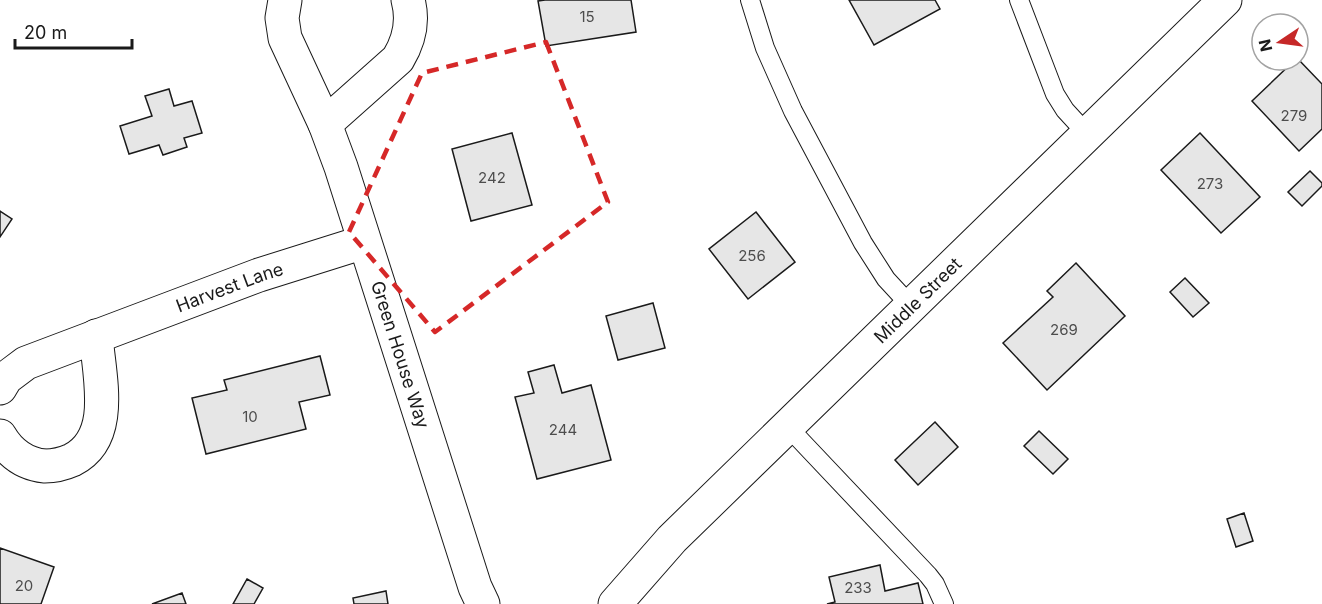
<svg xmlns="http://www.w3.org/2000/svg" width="1322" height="604" font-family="Inter,sans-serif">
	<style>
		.building { fill: #e6e6e6; stroke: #1a1a1a; stroke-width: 1.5 }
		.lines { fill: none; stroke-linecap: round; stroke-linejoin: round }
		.service-casing { stroke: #1a1a1a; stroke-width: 20 }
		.minor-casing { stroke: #1a1a1a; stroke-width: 35 }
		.tertiary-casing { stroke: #1a1a1a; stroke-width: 35 }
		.service { stroke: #fff; stroke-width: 18 }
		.minor { stroke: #fff; stroke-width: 33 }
		.tertiary { stroke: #fff; stroke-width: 33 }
		.marked { fill: none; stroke: #d62828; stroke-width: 4.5; stroke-dasharray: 12 8; stroke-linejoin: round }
		.labels { text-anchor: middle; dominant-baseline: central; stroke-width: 4.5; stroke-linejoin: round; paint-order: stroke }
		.number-label { font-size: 15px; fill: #4d4d4d }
		.street-label { font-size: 18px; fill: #1a1a1a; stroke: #fff }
	</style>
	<rect width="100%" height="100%" fill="#fff"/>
	<path class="building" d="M545,0H631L636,32L546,46L538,1Z
		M849,0H935L940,9L874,45Z
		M1298,59L1322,84V129L1299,151L1252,101L1295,60Z
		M169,89L174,106L192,101L202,133L184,138L187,147L163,155L159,145L129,154L120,126L152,116L145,96Z
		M512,133L532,205L471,221L452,149Z
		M1200,133L1260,197L1221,233L1161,170Z
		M1310,171L1322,183V186L1302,206L1288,192Z
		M0,211L12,219L0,237Z
		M756,212L795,262L748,299L709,249Z
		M1076,263L1125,316L1047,390L1003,343L1053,297L1047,291Z
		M1185,278L1209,303L1193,317L1170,292Z
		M653,303L665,348L618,360L606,316Z
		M320,356L330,395L299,402L306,429L206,454L192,398L227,390L224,380Z
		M554,365L562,393L591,385L611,460L537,479L515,397L534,393L528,372Z
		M935,422L958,447L918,485L895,460Z
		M1039,431L1068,459L1053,474L1024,446Z
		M1244,513L1253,541L1236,547L1227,519Z
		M0,548L54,567L41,604H0Z
		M880,565L885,591L918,583L923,604H827L835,602L829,577Z
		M247,579L263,588L254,604H233Z
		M386,591L388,604H354L353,598Z
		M182,593L186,604H152Z"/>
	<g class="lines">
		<g class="service-casing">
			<path id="service" d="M750,0L765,48L793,111L863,243L886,279L910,305
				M1019,0L1055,94L1065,110L1087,134
				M787,426L928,575L935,584L944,604"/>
		</g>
		<g class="minor-casing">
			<g id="minor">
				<path id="s1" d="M285,0L282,18L285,38L325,124L341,167L475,587L483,604"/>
				<path d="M325,124L398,59C409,41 414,22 408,0"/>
				<path id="s2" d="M0,388L6,378L26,363L259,275L364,242"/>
				<path d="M0,436C10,453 25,464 45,466C54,466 63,464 72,460C116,438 99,376 96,336"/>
			</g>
		</g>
		<g class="tertiary-casing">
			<g id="tertiary">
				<path id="s3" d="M615,604L672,539L1225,0"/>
			</g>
		</g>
		<use href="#service" class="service"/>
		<use href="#minor" class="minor"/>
		<use href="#tertiary" class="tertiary"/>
	</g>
	<path class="marked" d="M546,42L608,202L435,332L349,232L422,73Z"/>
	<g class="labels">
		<g class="number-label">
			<text x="587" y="16">15</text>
			<text x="1294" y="115">279</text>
			<text x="492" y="177">242</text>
			<text x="1210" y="183">273</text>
			<text x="752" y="255">256</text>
			<text x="1064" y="329">269</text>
			<text x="250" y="416">10</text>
			<text x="563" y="429">244</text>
			<text x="24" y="585">20</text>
			<text x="858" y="587">233</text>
		</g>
		<g class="street-label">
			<text stroke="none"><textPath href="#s2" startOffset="254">Harvest Lane</textPath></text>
			<text stroke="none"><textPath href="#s3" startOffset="429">Middle Street</textPath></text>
			<text stroke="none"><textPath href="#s1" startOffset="376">Green House Way</textPath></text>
		</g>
	</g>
	<g transform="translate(1280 42) rotate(257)"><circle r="28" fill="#ffffff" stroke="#a3a3a3" stroke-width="1.5"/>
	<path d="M0-4.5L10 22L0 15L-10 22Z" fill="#c62828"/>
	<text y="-9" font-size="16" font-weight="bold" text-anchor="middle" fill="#1a1a1a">N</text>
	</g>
	<path d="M15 39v9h117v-9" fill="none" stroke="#1a1a1a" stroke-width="3"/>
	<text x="24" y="39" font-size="18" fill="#1a1a1a" stroke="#ffffff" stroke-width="4.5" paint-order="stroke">20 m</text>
</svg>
